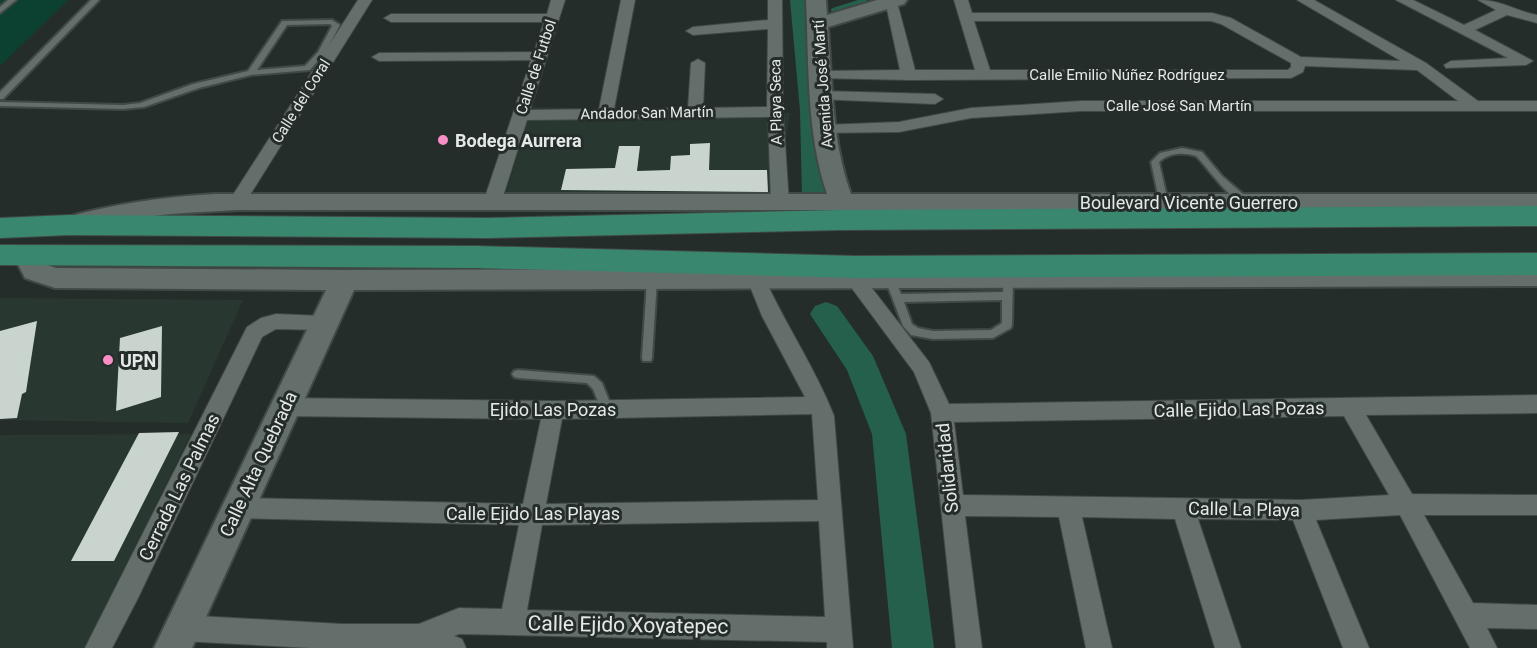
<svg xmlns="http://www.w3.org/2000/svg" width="1537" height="648" font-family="Roboto,sans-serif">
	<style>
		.built { fill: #283831 }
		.green { fill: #0c4030 }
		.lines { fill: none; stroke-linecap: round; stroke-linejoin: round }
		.stream { stroke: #24604c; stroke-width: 4 }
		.river { fill: #24604c; fill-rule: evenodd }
		.building { fill: #c9d4cf }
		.lane-casing { stroke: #414945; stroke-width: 4 }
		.street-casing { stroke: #414945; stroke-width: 2 }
		.secondary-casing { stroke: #414945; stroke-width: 4 }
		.primary-casing { stroke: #414945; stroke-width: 2 }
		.lane { fill: #646e6a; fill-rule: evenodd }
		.street { fill: #646e6a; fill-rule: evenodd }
		.secondary { fill: #646e6a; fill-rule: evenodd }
		.primary { fill: #3a8770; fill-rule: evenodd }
		.poi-dot { fill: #fa8fc7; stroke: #252d2a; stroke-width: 2 }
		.labels { text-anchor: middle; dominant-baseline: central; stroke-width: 6; stroke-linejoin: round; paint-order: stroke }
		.far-street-label { font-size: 15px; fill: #e4e9e7; stroke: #252d2a }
		.poi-label { font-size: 18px; font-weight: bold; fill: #e4e9e7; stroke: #252d2a; text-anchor: start }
		.street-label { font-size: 18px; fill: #e4e9e7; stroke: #252d2a }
		.near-street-label { font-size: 21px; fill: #e4e9e7; stroke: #252d2a }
	</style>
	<rect width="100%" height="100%" fill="#252d2a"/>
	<path class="built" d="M532,107L790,113L776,199L505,197Z
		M0,298L243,300L188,423L0,420Z
		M191,434L84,648H0V435Z"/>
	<path class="green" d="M0,0H68L0,66Z"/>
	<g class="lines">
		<path class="stream" d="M833,10L865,0
			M803,18L806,17"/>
		<path class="river" d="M790,0H812L824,111L830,196L826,203L816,205L806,203L802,196L800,111Z
			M826,302L837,306L873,356L906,434L934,648H892L872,434L847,370L810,314L815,306Z"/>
	</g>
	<path class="building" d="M710,143L709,170H767L768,192L561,190L566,169L615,168L619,146H640L637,171L670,170L671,156L690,155V144Z
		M37,321L26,392L22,394L17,418L0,419V331Z
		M162,326L161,397L116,411L120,338Z
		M179,432L114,561H71L139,433Z"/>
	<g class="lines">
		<g class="lane-casing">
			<path id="lane" d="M8,0H16L0,13V7Z
				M91,0H99L3,99H0V92Z
				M332,20L340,25L325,53L310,70L251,75L199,88L144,107L123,109L0,106V102L123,105L140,103L193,84L248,71L282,21ZM330,24L332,26L318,52L305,66L257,70L287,25Z
				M1182,148L1202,152L1222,176L1250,200L1252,202L1250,204C1232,206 1208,167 1196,156C1183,152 1169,153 1159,162L1168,202L1163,205L1160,204L1151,162L1160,153Z
				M1008,274L1013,278L1012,325L1011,328L993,338L933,339L911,335L903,326L885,279L886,276H894L901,294L1003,292V278ZM1002,300V323L991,330L933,331L918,328L912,324L904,302Z
				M652,276L657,280L652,358L651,361H643L642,358L647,280Z
				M518,370L594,376L602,383L612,408L610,411L606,413L602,411L593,389L587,383L518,378L514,377L512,374L514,371Z"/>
		</g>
		<g class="street-casing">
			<path id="street" d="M358,0H372L243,206H231L228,202L231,198Z
				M551,0H565L530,110L599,109L621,0H635L614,109L688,108L691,63L698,59L705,63L703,108L767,107L768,29L693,35L686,31L693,27L768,20V0H782L783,112L789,203L786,207H774L771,203L768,117L527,120L501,203L498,207H486L483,203L531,60L379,61L372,57L379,53L534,52L544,22H391L384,18L391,14H547Z
				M885,0L897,2L915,70H975L954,0H968L972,13H1212L1231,18L1301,57L1401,61L1297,0H1314L1426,63L1478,101H1537V111H1081L971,118L899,132L818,133L816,130L824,125L899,122L971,108L1081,101H1458L1417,70L1305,66L1303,72L1291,78L909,80L817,78L815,75L817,72L822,71L900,70ZM974,21H1211L1221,24L1291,63V67L1288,70H990Z
				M1396,0H1413L1464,25L1496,10L1478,0C1502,0 1515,11 1537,15V23L1507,15L1475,30L1533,61L1526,65L1446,68L1444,65L1451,61L1508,58Z
				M821,91L935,94L943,99L935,104L816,99L813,96L816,93Z
				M756,272L763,274L765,279C786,326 816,369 834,416L853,648H827V642L459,634L454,636L462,639L466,648H311L181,641L172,637L168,628L172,619L181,615L342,624H419L459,608L502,609L519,525L237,518L229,515L225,508L229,501L237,498L523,504L541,419L285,416L278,413L274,407L278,401L285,398L553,401L805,397L762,316L747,279L749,274ZM812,414L818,500L546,504L562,419ZM819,521L825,617L527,610L542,525Z
				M854,272L861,274L929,362L949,404L1537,395V413L1366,415L1412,494L1537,495V515H1424L1473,603L1537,605V629L1487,628L1497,648H1470L1400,515L1316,520L1369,648H1343L1293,520L1198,519L1241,648H1215L1175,519L1082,517L1112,648H1086L1059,517L965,516L982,648H956L931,413L914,372L845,279L847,274ZM1344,416L1389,495L1301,500L963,495L954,422Z
				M276,314L323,316L330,318L333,323L330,328L323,330L276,329L262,337L138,598L112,648H85L247,327L261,318Z"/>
		</g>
		<g class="secondary-casing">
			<path id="secondary" d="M806,0H826L827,15L877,0H907L904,4L828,27C832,83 832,141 851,194H1537V210H237C202,212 168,213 133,219C113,222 78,236 60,231L56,225L60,219C111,204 162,197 215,194H827C806,132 809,64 806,0Z
				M26,246L35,248L45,264L56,268L345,270L1537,266V286L354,290L192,648H154L326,290L55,288L25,278L13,255L17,248Z"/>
		</g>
		<g class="primary-casing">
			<path id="primary" d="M1537,206V226L840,230L487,238L69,235L0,238V218L69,215L487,218L840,210Z
				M0,245L476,246L856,256L1537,253V275L856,278L476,268L0,265Z"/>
		</g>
		<use href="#lane" class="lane"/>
		<use href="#street" class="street"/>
		<use href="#secondary" class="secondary"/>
		<use href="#primary" class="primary"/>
	</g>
	<g class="poi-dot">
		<circle cx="443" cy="140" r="6"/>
		<circle cx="108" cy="360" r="6"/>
	</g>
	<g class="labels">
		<g class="far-street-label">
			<text transform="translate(536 67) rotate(-72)">Calle de Futbol</text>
			<text x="1127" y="75">Calle Emilio Núñez Rodríguez</text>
			<text transform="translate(823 84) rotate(-94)">Avenida José Martí</text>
			<text transform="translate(301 101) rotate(-58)">Calle del Coral</text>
			<text transform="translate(776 102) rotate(-91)">A Playa Seca</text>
			<text x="1179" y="106">Calle José San Martín</text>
			<text transform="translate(647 113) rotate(-1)">Andador San Martín</text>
		</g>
		<g class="poi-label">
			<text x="455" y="140">Bodega Aurrera</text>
			<text x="120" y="360">UPN</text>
		</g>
		<g class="street-label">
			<text x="1189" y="202">Boulevard Vicente Guerrero</text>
			<text x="553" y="409">Ejido Las Pozas</text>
			<text transform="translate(1239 409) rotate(-1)">Calle Ejido Las Pozas</text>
			<text transform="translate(258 464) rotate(-65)">Calle Alta Quebrada</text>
			<text transform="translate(947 468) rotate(-96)">Solidaridad</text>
			<text transform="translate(179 487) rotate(-64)">Cerrada Las Palmas</text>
			<text transform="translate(1244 509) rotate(1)">Calle La Playa</text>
			<text x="533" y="513">Calle Ejido Las Playas</text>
		</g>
		<g class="near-street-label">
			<text transform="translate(628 625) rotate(1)">Calle Ejido Xoyatepec</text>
		</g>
	</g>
</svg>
